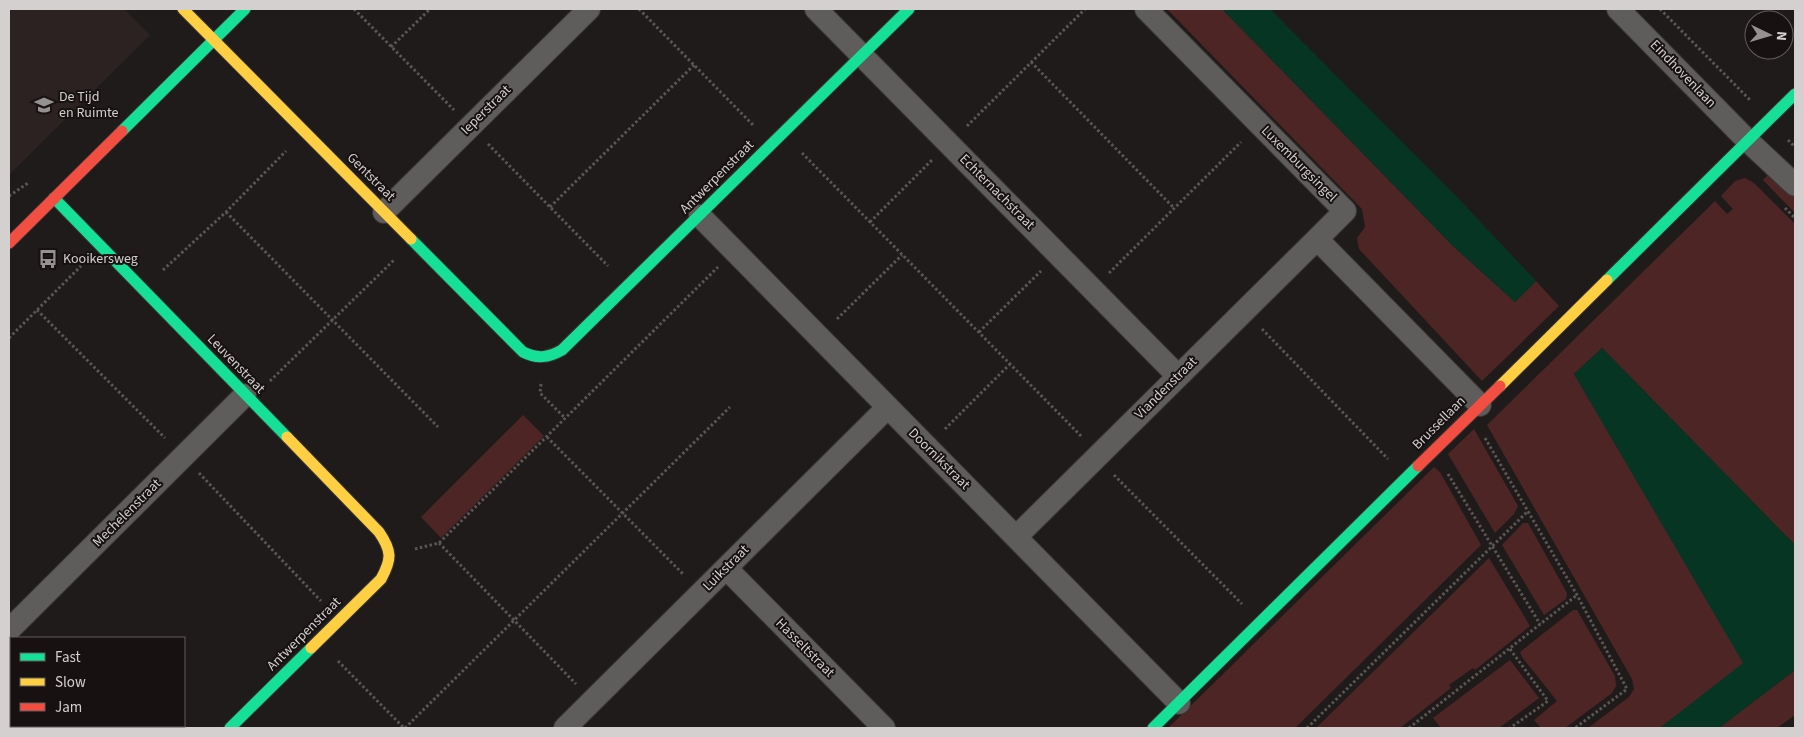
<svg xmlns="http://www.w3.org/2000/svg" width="1804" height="737" font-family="'Source Sans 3',sans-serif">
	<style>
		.built { fill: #2c2222 }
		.green { fill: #4e2525 }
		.water { fill: #063623 }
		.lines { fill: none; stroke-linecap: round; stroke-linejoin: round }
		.street-casing { stroke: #393636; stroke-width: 24 }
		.fast-casing { stroke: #393636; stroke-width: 13 }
		.slow-casing { stroke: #393636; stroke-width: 13 }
		.jam-casing { stroke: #393636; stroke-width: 13 }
		.path { stroke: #5a5656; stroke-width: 3; stroke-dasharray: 2.5 2.5; stroke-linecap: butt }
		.street { stroke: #5f5c5c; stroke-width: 22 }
		.fast { stroke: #16e098; stroke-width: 11 }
		.slow { stroke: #ffcf43; stroke-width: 11 }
		.jam { stroke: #f24e42; stroke-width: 11 }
		.labels { text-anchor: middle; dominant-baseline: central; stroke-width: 4; stroke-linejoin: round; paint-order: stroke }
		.street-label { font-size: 14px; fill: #d4d0d0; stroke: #171111 }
		.poi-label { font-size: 14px; fill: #d4d0d0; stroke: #171111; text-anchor: start }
	</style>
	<rect width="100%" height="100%" fill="#1f1b1b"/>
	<path class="built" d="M9,9H124L150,35L9,175Z"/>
	<path class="green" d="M1167,9H1222L1454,247L1515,302L1536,281L1559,306L1482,381L1359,249L1357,238L1365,227L1362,209Z
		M1773,169L1795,192V213L1763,180Z
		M1745,178L1754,183L1795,224V545L1602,348L1574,374L1744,663L1660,728H1588L1629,697L1634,689L1632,679L1487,425L1715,201L1727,214L1733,209L1721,196L1735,181Z
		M523,415L544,436L441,538L421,517Z
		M1474,429L1518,506L1514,514L1495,533L1448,454Z
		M1434,467L1440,472L1481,545L1295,728H1168Z
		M1523,523H1528L1567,593L1566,599L1544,615L1502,545Z
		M1489,558L1530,626L1475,670L1473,668L1449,685L1451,688L1400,728H1316Z
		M1573,610H1577L1615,676L1616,686L1612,693L1565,728H1541L1534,720L1557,701L1522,657L1520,652Z
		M1510,660L1539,698L1499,728H1441L1433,718Z
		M1795,670V715L1777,728H1719Z"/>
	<path class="water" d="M1222,9H1270L1458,198L1536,281L1515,302L1454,247Z
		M1602,348L1795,545V670L1719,728H1660L1743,663L1574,374Z"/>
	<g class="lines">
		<g class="street-casing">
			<path id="street" d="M816,9L1178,376
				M1146,9L1345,211L1317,239L1480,405
				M1618,9L1747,140L1795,185
				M384,212L589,9
				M700,216L1179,703
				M1016,537L1317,239
				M726,568L884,728
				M9,630L245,395
				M9,689L11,691
				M46,726L48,728
				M565,728L888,407"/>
		</g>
		<g class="fast-casing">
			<path id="fast" d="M122,131L245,9
				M54,198L287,437
				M411,239L523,352C537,359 548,358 562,350L909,9
				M1607,280L1795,94
				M230,728L311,648
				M1153,728L1418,466"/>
		</g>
		<g class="slow-casing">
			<path id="slow" d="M183,9L411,239
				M1500,386L1607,280
				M287,437L379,532C392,551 392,559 381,579L311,648"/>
		</g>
		<g class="jam-casing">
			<path id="jam" d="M9,243L122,131
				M1418,466L1500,386"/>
		</g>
		<path class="path" d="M354,9L454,110
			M639,9L753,125
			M1660,9L1751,101
			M391,47L430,9
			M1031,62L1174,208
			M967,126L1085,9
			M1788,140L1795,147
			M488,144L608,266
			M802,153L1082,437
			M9,196L28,183
			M550,207L694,65
			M1785,208L1795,218
			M226,212L438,427
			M870,222L932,160
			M163,270L226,212L286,151
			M1109,273L1241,142
			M37,310L165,438
			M837,319L902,255
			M1262,329L1388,459
			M979,332L1041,271
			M9,338L81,266
			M270,381L395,259
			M541,384L540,393L565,418
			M945,429L1010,364
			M547,437L684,575
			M1485,438L1577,595L1627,689L1575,728
			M199,473L321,601
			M1448,474L1540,624
			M1114,475L1242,604
			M439,543L576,684
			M415,549L439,543L718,267
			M1510,649L1548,701L1510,728
			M338,661L404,728
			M405,728L730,407
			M1307,728L1528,511
			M1409,728L1577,595"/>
		<use href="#street" class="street"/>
		<use href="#fast" class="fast"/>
		<use href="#slow" class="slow"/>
		<use href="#jam" class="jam"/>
	</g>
	<defs>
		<g id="school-bare" transform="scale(1.5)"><path d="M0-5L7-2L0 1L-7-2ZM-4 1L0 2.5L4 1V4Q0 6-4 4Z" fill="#959191" stroke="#171111" stroke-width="2.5" paint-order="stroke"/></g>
		<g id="bus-bare" transform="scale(1.5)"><path d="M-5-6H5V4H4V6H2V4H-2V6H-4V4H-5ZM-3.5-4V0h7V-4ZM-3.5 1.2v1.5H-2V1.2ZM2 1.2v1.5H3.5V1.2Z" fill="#959191" stroke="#171111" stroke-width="2.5" paint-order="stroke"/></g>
	</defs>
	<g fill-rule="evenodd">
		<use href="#school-bare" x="44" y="105"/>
		<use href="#bus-bare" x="48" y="259"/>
	</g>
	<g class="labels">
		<g class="street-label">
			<text transform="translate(1683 74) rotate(46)">Eindhovenlaan</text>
			<text transform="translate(486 110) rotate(-45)">Ieperstraat</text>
			<text transform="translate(1299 164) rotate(45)">Luxemburgsingel</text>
			<text transform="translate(371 177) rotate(45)">Gentstraat</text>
			<text transform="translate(717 177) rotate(-45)">Antwerpenstraat</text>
			<text transform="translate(997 192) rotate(45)">Echternachstraat</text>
			<text transform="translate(236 364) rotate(46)">Leuvenstraat</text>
			<text transform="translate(1166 388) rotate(-45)">Viandenstraat</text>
			<text transform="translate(1439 423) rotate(-45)">Brussellaan</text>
			<text transform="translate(939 459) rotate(45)">Doornikstraat</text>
			<text transform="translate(127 513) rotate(-45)">Mechelenstraat</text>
			<text transform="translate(726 568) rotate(-45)">Luikstraat</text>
			<text transform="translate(304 634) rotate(-45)">Antwerpenstraat</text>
			<text transform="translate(805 648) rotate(45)">Hasseltstraat</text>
		</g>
		<g class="poi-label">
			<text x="59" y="97">De Tijd<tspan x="59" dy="16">en Ruimte</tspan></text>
			<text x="63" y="259">Kooikersweg</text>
		</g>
	</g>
	<rect width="1804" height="737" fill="none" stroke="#d4d0d0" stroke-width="20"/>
	<rect x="10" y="637" width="175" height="90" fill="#171111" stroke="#635d5d"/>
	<rect x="20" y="653" width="25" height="8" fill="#16e098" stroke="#635d5d"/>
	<text x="55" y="662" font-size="15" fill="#d4d0d0">Fast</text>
	<rect x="20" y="678" width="25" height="8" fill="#ffcf43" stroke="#635d5d"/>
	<text x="55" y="687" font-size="15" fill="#d4d0d0">Slow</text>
	<rect x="20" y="703" width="25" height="8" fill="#f24e42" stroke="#635d5d"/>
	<text x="55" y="712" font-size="15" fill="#d4d0d0">Jam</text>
	<g transform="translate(1769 35) rotate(95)"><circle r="24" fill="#171111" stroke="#635d5d"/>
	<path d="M0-4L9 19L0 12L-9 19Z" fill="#959191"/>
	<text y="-8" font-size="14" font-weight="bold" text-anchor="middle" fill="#d4d0d0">N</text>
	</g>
</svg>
